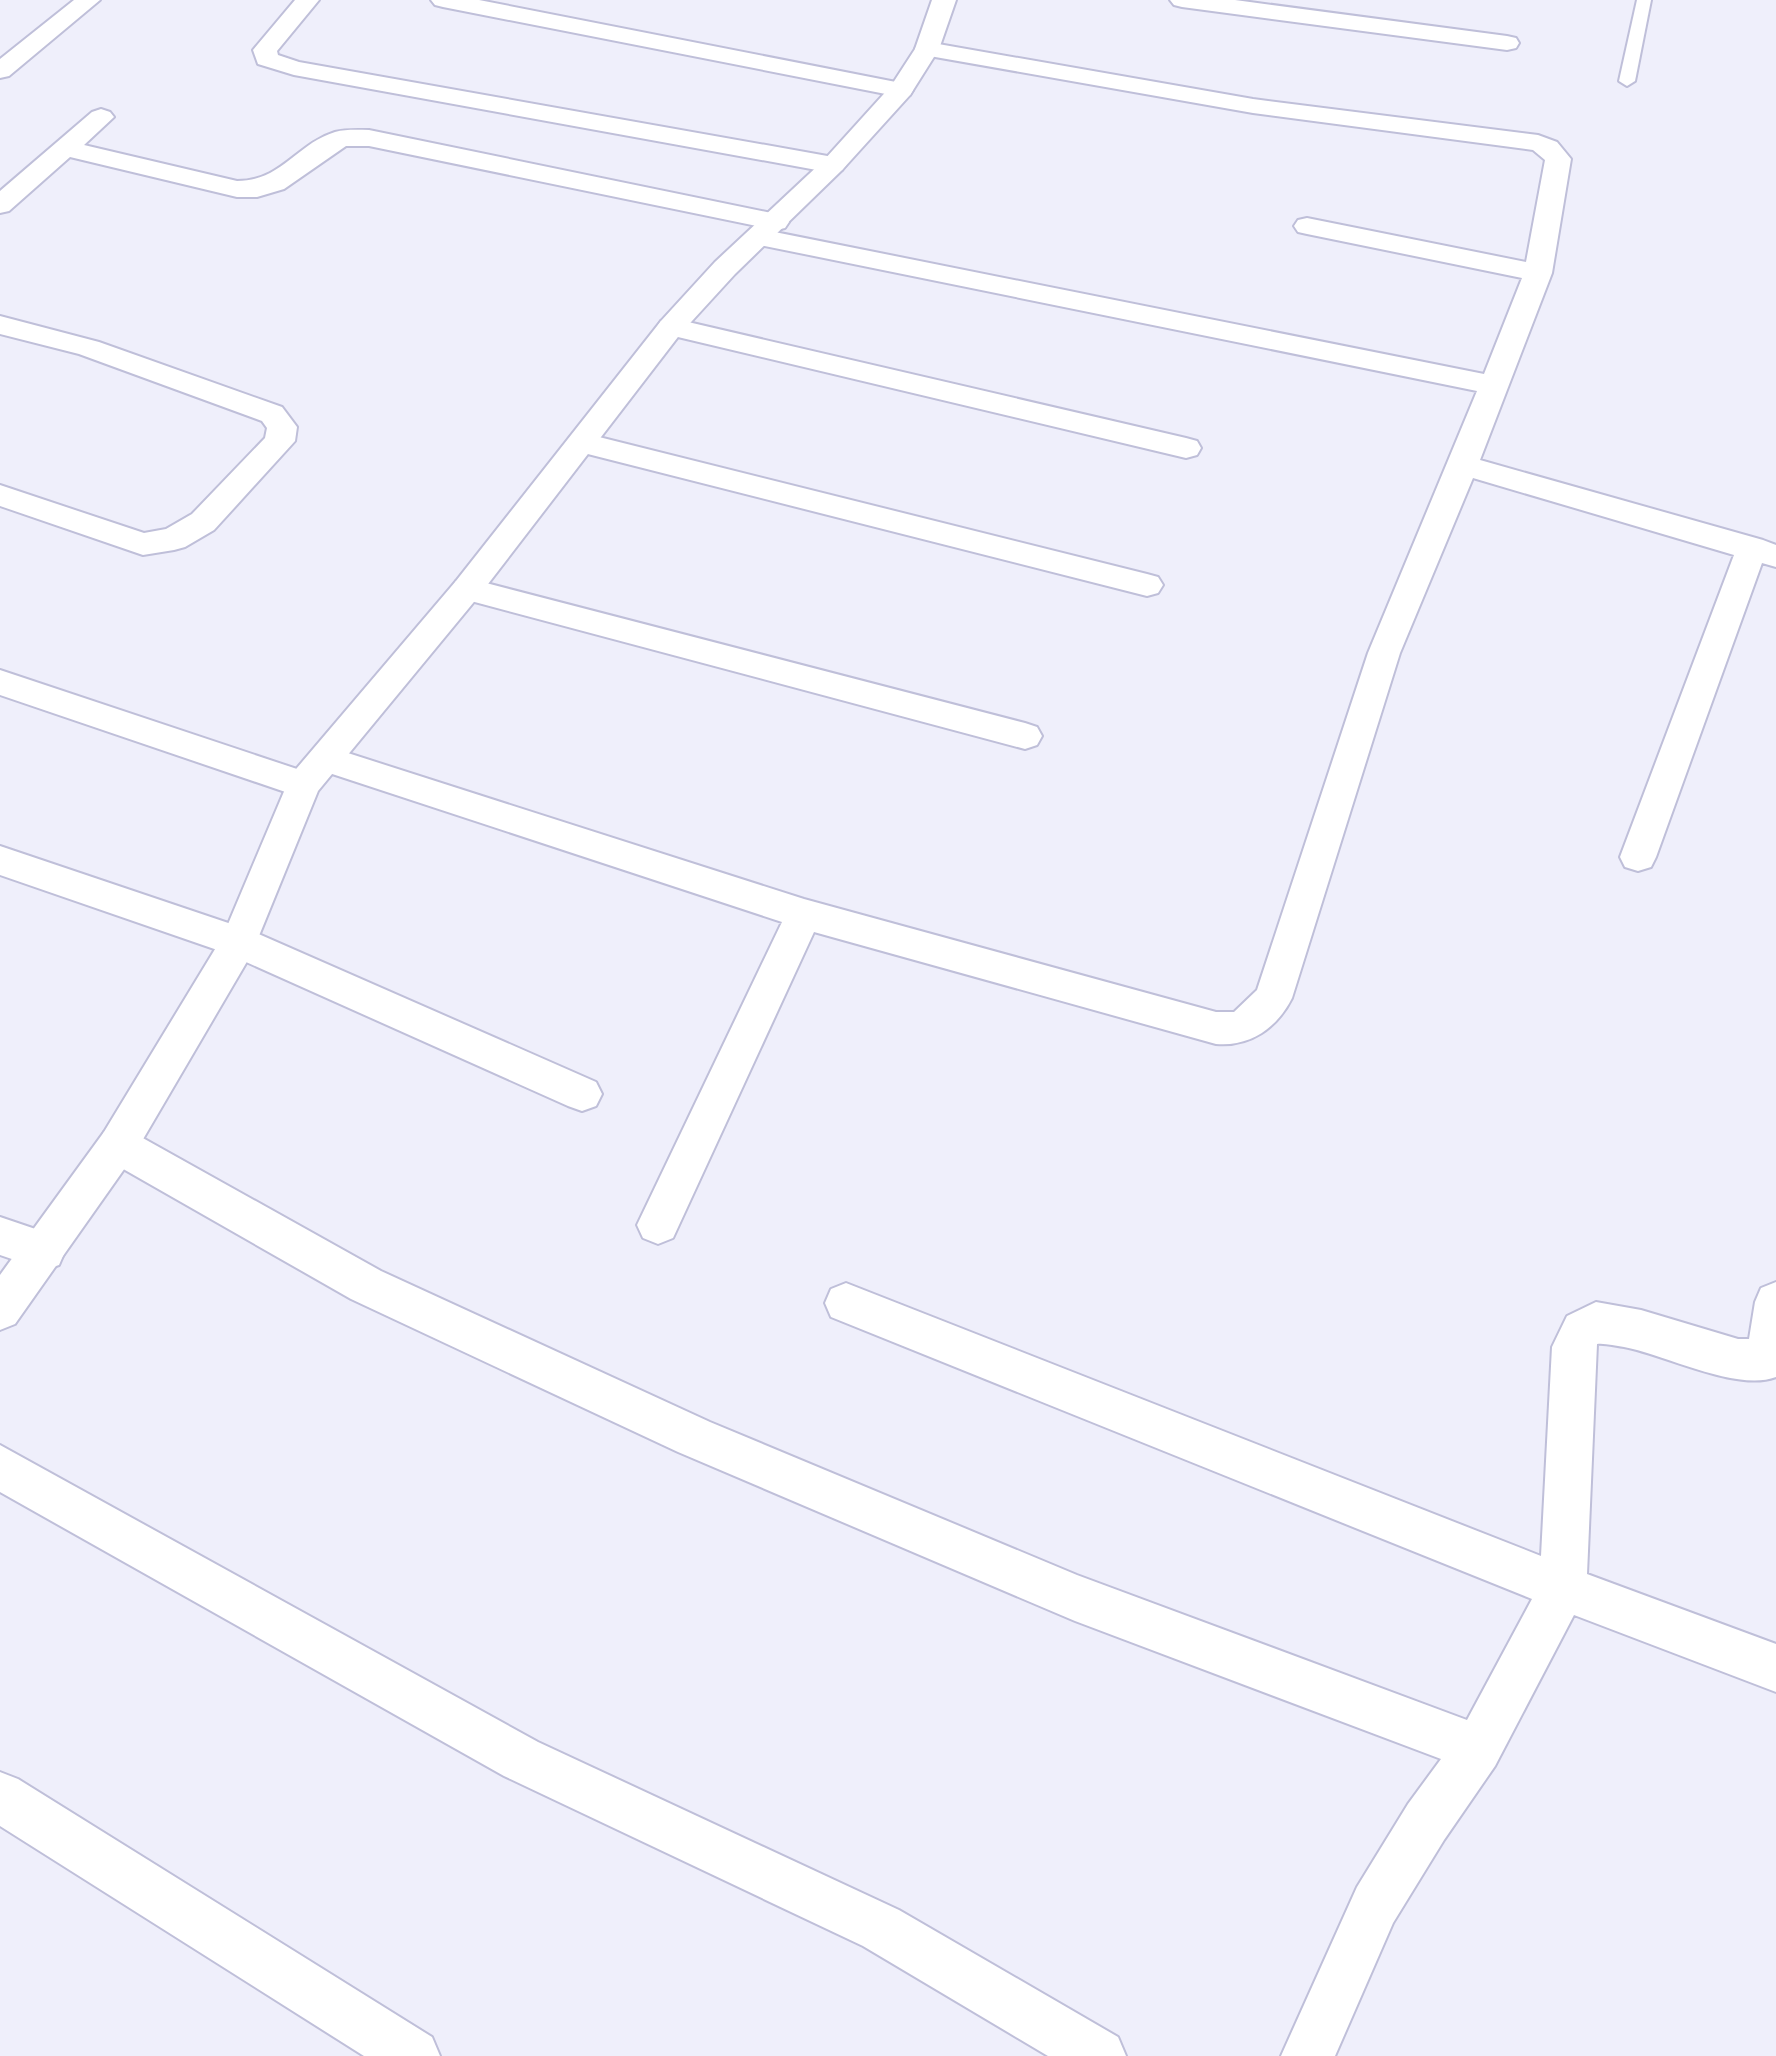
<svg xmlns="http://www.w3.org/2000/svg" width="1776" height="2056" font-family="Commissioner,sans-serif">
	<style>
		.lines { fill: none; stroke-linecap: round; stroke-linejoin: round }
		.lane-casing { stroke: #bfbfd9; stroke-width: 4 }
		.street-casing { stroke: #bfbfd9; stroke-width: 4 }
		.secondary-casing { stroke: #bfbfd9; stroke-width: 4 }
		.lane { fill: #fff; fill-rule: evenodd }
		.street { fill: #fff; fill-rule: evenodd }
		.secondary { fill: #fff; fill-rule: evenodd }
	</style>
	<rect width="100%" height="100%" fill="#efeffb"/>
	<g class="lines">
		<g class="lane-casing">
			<path id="lane" d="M1637,0H1651L1635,81L1627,86L1619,81Z"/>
		</g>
		<g class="street-casing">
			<path id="street" d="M74,0H100L9,76L0,78V59Z
				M295,0H319L277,51L278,55L299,62L833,157L842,160L846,165L842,170L833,173L294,75L258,64L253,50Z
				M431,0H479L901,83L910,85L913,90L910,95L901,97L443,7L435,5Z
				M1170,0H1235L1507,36L1516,38L1519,43L1516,48L1507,50L1182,7L1174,5Z
				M927,42L1253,99L1538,135L1557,142L1571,159L1552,273L1480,460L1763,540L1776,545V567L1762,563L1656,857L1651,867L1638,871L1625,867L1620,857L1734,555L1473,478L1400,653L1292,998C1277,1028 1250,1047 1216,1044L814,932L673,1238L658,1244L643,1238L637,1225L782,922L314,768L309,759L314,750L326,746L804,899L1216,1012H1234L1257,990L1368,653L1477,391L760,245L750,243L747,237L750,231L760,229L1484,374L1522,278L1307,234L1298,232L1294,226L1298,220L1307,218L1526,262L1545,160L1533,150L1253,113L918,54L915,49L918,44Z
				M101,109L110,112L114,117L84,145L237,181C282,181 296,144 335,132C346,129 358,130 369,130L776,214L785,216L789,222L785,228L776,230L369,146H346L284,189L257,197H237L70,157L9,211L0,213V191L92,112Z
				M0,316L99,342L282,407L297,427L295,441L214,530L185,547L174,550L143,555L0,506V485L144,533L166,529L192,514L265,438L267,428L262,421L79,354L0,334Z
				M671,318L1186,438L1197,441L1201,448L1197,455L1186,458L661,333L657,327L661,321Z
				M583,433L1147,574L1158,577L1163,585L1158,593L1147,596L572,450L568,443L572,436Z
				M467,578L1025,723L1037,727L1042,736L1037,745L1025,749L456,597L451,589L456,581Z
				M0,670L315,775L320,785L315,795L303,798L0,695Z
				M0,846L252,931L596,1082L602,1094L596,1106L582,1111L568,1106L226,953L0,875Z
				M118,1127L132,1132L381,1271L710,1422L1077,1575L1467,1720L1532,1599L831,1317L825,1303L831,1289L846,1283L1541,1556L1552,1347L1567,1316L1596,1302L1641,1310L1738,1339H1749L1755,1302L1761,1288L1776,1282V1377C1737,1392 1666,1355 1624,1347C1615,1346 1605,1343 1597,1344L1587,1574L1776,1644V1692L1574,1615L1495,1766L1444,1840L1393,1923L1335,2056H1281L1357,1887L1408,1804L1441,1759L1075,1621L678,1452L351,1299L104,1158L98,1145L104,1132Z
				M0,1217L59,1237L65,1251L59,1265L44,1270L0,1255Z
				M0,1445L538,1742L899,1910L1118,2037L1126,2056H1048L863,1946L504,1776L0,1492Z
				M0,1772L18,1779L432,2037L440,2056H364L0,1826Z"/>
		</g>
		<g class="secondary-casing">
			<path id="secondary" d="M932,0H956L939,49L910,95L842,170L735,274L681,333L478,597L318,791L252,953L132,1158L15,1324L0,1330V1275L104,1132L223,936L291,775L456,581L661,321L715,262L824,160L891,86L915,49Z"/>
		</g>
		<use href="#lane" class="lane"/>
		<use href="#street" class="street"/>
		<use href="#secondary" class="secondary"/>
	</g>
</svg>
